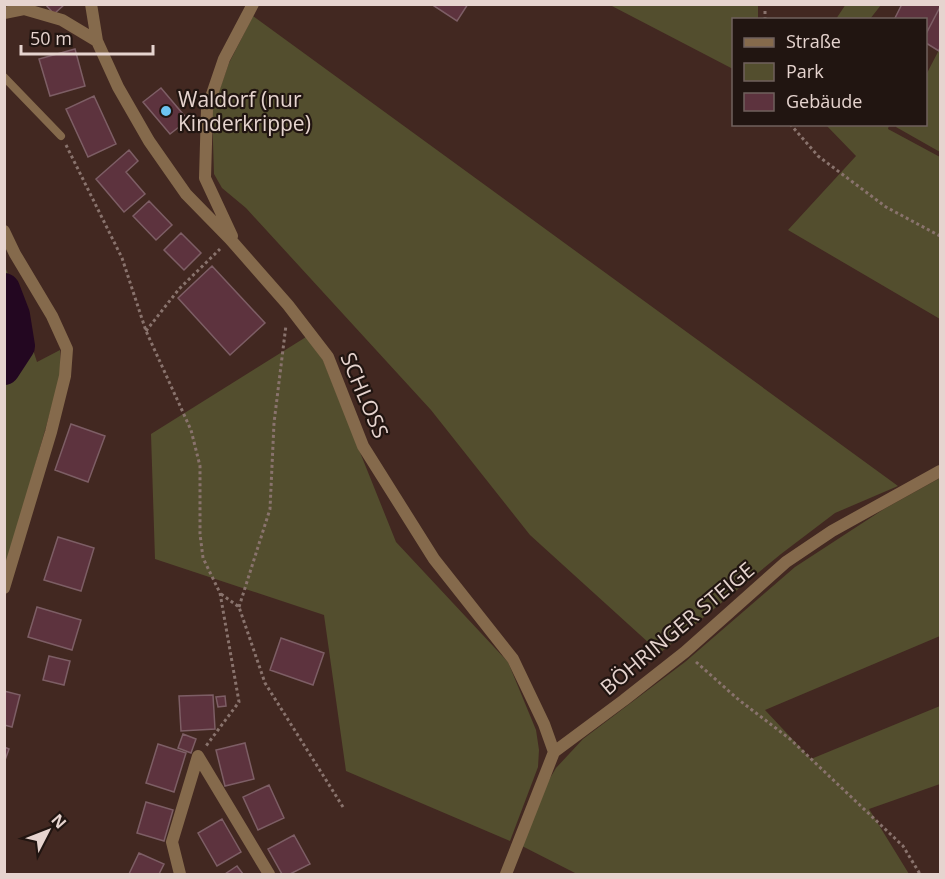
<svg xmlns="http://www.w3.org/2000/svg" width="945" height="879" font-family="'Open Sans',sans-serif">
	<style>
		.green { fill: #534e2e }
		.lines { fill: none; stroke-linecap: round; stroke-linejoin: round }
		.river { stroke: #230721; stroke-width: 32 }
		.building { fill: #5d333e; stroke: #7d5e65; stroke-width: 1.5 }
		.path { stroke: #89736d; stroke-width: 3; stroke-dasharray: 3 3; stroke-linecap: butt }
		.lane { stroke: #856a4c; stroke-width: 8 }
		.street { stroke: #856a4c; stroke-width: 12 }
		.poi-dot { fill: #6cc3f2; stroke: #211511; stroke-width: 2 }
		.labels { text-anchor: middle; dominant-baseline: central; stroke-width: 4.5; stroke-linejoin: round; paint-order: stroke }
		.poi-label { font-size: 21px; fill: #e6d4cf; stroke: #211511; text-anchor: start }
		.street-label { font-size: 21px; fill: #e6d4cf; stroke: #211511 }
	</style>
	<rect width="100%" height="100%" fill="#422821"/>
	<path class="green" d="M846,4H881V5L870,19H836Z
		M610,5H758V19L734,20L733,69Z
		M253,16L898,486L835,513L781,554L660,653L530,535L431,410L246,208L222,188L214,174L212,110L229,63Z
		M940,48V152L896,127L897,125L926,124V75Z
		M826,125H889L888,129L940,157V319L788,230L856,156Z
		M5,267L9,276L37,362L60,350L61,374L5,571Z
		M306,337L323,360L396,542L508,662L536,730L539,750L538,767L510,841L346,771L324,615L155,559L151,434Z
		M940,478V636L765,710L811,759L940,706V784L869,809L909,874H577L522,846L543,790L556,768L583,739L685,662L795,567L884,509Z"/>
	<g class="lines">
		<path class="river" d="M4,289L14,315L19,346L4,369"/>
	</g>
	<path class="building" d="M45,4H65L54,14Z
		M431,4H468L457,21Z
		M902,4H940V7L926,34V20H894Z
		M940,7V47L939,51L926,43V34Z
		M75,49L85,86L50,96L39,59Z
		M161,88L188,120L170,134L143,102Z
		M94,96L116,144L88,157L66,109Z
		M129,150L138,161L126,172L145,194L124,212L96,179Z
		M149,201L172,225L156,240L133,216Z
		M181,233L201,253L184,270L164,250Z
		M212,266L265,323L230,355L178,298Z
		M71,424L105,436L88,482L55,470Z
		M58,537L94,548L81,591L44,580Z
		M37,607L81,620L72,650L28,637Z
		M281,638L324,653L313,685L270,670Z
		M49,656L70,661L64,685L43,680Z
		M4,691L20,695L12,727L4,725Z
		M213,695L215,729L181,731L179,696Z
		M225,696L226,706L218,707L216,697Z
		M183,734L196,739L191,753L178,748Z
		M245,743L254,779L225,786L216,750Z
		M158,744L186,753L174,792L146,783Z
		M4,747L9,749L4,763Z
		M269,785L284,818L258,830L243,797Z
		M146,802L173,810L164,841L137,833Z
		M222,819L241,852L217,866L198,833Z
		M294,835L310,864L290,874H282L268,849Z
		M139,853L164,864L159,874H129Z
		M237,866L243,874H225Z"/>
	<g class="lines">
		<path class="path" d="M765,20V11
			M790,124L818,156L886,207L940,236
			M66,145L122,258L146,331L191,430L200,466V534L203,558L220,593L239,702L206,746
			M146,331L179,289L220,249
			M221,594L239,607L265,683L343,807
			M239,607L270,509L274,423L286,325
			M696,662L739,700L790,739L903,846L920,874"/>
		<path class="lane" d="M4,77L61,136"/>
		<path class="street" d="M91,4L97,41L118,87L149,141L186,194L230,239L288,305L328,357L363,446L434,559L513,659L544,724L554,752
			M4,13L24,9L62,20L97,41
			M4,231L15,254L52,316L67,349L65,376L51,432L4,588
			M232,236L205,178L207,109L224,59L253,4
			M180,874L172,842L198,756L269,874
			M506,874L554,752L624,700L685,652L786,562L832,531L940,471"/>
	</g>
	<circle class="poi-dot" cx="166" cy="111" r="6"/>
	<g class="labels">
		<g class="poi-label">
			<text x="178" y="99">Waldorf (nur<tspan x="178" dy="24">Kinderkrippe)</tspan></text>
		</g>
		<g class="street-label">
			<text transform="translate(365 395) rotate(67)">SCHLOSS</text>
			<text transform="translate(677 628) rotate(-40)">BÖHRINGER STEIGE</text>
		</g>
	</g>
	<rect width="945" height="879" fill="none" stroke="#e6d4cf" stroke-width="12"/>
	<rect x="732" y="18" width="195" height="108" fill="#211511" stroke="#70615d" stroke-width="1.5"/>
	<rect x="744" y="38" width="30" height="9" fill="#856a4c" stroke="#70615d" stroke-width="1.5"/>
	<text x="786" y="48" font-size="18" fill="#e6d4cf">Straße</text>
	<rect x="744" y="63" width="30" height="18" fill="#534e2e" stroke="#70615d" stroke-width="1.5"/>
	<text x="786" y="78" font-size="18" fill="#e6d4cf">Park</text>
	<rect x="744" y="93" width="30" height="18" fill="#5d333e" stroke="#70615d" stroke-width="1.5"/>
	<text x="786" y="108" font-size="18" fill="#e6d4cf">Gebäude</text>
	<g transform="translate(48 831) rotate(48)" stroke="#211511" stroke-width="4.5" paint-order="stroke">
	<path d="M0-4.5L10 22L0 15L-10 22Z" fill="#e6d4cf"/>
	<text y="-9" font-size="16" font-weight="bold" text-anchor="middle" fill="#e6d4cf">N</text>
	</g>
	<path d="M21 45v9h132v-9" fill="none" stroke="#e6d4cf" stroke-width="3"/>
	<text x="30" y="45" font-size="18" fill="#e6d4cf" stroke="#211511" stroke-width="4.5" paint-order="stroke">50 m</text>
</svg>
